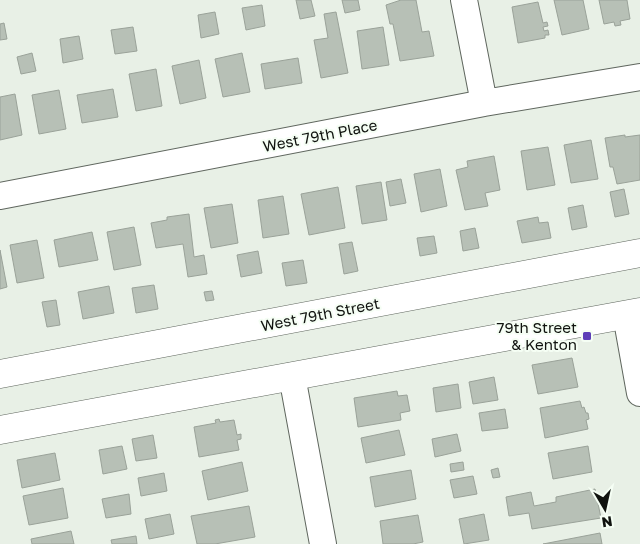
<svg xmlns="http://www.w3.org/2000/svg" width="640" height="544" font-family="'Golos Text',sans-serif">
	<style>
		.building { fill: #b7c0b6; stroke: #9aa299 }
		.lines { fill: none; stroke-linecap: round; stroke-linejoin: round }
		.minor-casing { stroke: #5f665e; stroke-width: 28 }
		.secondary-casing { stroke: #5f665e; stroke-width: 29 }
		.minor { stroke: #fff; stroke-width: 26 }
		.secondary { stroke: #fff; stroke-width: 28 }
		.poi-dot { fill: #5d3fb7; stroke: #f5fef4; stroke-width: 2 }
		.labels { text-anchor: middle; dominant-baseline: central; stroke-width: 4; stroke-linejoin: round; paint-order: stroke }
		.street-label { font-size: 15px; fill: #10130f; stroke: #f5fef4 }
		.poi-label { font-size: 15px; fill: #10130f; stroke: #f5fef4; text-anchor: end }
	</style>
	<rect width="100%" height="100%" fill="#e8f0e6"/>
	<path class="building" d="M296,0H311L315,16L300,19Z
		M342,0H358L360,10L345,13Z
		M401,0H416L422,32L429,31L434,56L400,61L393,24H390L386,5Z
		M554,0H583L589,29L562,35Z
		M599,0H627L630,19L620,21L621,25L615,26L614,22L604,24Z
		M538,2L543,23L547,22L548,26L543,27L544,31L548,30L549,35H545V38L518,43L512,7Z
		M262,5L265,26L246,30L242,8Z
		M215,12L219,34L201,38L198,15Z
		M336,12L348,73L321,78L314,40L328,38L324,14Z
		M4,23L7,39L0,40V24Z
		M133,27L137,51L115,54L111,30Z
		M383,27L389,65L362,69L357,31Z
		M79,36L83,59L63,63L60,39Z
		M32,53L36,71L21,74L17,57Z
		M242,53L250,92L223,97L215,59Z
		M298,58L302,83L265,89L261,64Z
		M199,60L206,98L180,104L172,66Z
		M156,69L162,106L136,111L129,74Z
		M113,89L118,117L82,123L77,95Z
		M59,90L66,129L39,134L32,95Z
		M15,94L22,135L0,140V97Z
		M625,135V137L640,135V180L617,184L613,167H610L605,138Z
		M591,140L598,179L571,183L564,145Z
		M548,147L555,185L527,190L521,151Z
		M494,156L500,190L485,193L488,206L465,210L456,170L468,167L467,161Z
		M440,169L447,206L421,212L414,174Z
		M401,179L406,203L390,206L386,182Z
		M381,182L387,220L362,224L356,186Z
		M338,187L345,228L309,235L301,194Z
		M624,189L629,214L615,217L610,192Z
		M283,196L289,234L263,238L258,200Z
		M232,204L238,243L211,248L204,208Z
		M583,205L587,227L572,230L568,208Z
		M189,214L194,257L204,255L207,274L188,277L183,244L156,248L151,223L167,220V217Z
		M538,217L539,223L548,222L551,238L522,243L517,221Z
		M134,227L141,265L114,270L107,232Z
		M475,228L479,248L463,251L460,231Z
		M92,232L98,260L59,267L54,240Z
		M434,236L437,253L420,256L417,238Z
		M37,240L44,278L17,283L10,245Z
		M352,242L358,271L344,274L339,244Z
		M0,250L7,287L0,289Z
		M258,251L262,273L241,277L237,255Z
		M303,260L307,283L286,286L282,263Z
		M154,285L158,309L136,313L132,288Z
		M109,286L114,313L83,319L78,292Z
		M212,291L214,300L206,301L204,292Z
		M56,300L60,325L47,327L42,302Z
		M572,358L578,387L538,394L532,365Z
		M494,377L498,400L473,404L469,382Z
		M458,384L461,408L436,412L433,388Z
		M397,391L398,396L407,395L410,411L400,413L401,420L358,427L354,398Z
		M580,401L582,408L584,407L586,413H588L589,419L586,420L588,429L545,438L540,408Z
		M505,409L508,428L482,431L479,413Z
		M219,419L220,422L234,420L237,435L241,434V439L237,440L239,450L199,457L194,427L216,423L215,420Z
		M399,430L405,455L366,463L361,438Z
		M457,434L461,451L435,457L432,439Z
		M153,435L157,458L136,461L132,439Z
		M122,446L127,469L103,474L99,450Z
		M588,446L592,472L553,479L548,453Z
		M55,453L60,480L22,488L17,460Z
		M242,462L248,491L208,500L202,471Z
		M463,462L464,470L451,472L450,464Z
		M498,468L500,477L493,478L491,470Z
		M411,470L416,499L375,507L370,477Z
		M164,473L167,491L141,496L138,478Z
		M473,476L477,494L454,498L450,480Z
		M63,488L68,518L29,525L23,496Z
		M595,489L601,518L532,529L529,513L509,516L506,497L531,492L534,506L556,502V497Z
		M129,494L131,514L106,518L102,499Z
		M249,506L255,537L215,544H197L191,516Z
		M170,514L174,534L149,539L145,519Z
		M484,514L489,540L464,544L459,519Z
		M418,515L423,542L413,544H383L380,521Z
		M71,531L74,544H32L31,539Z
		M600,533L602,544H543Z
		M136,536L137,544H112L111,540Z"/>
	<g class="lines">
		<g class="minor-casing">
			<path id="minor" d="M464,0L484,103
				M0,196L484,103L640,77
				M626,315L640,393
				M292,376L323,544"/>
		</g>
		<g class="secondary-casing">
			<path id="secondary" d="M0,374L640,253
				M0,430L640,312"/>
		</g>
		<use href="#minor" class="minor"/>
		<use href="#secondary" class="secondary"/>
	</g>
	<rect class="poi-dot" x="582" y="331" width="10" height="10" rx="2.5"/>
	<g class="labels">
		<g class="street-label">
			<text transform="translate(320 135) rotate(-11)">West 79th Place</text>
			<text transform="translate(320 314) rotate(-11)">West 79th Street</text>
		</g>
		<g class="poi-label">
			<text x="577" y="327">79th Street<tspan x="577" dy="17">&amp; Kenton</tspan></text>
		</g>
	</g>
	<g transform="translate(605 509) rotate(171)" stroke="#f5fef4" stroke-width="4" paint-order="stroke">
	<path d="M0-4L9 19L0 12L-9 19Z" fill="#10130f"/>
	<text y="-8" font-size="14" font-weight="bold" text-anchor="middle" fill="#10130f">N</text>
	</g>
</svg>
